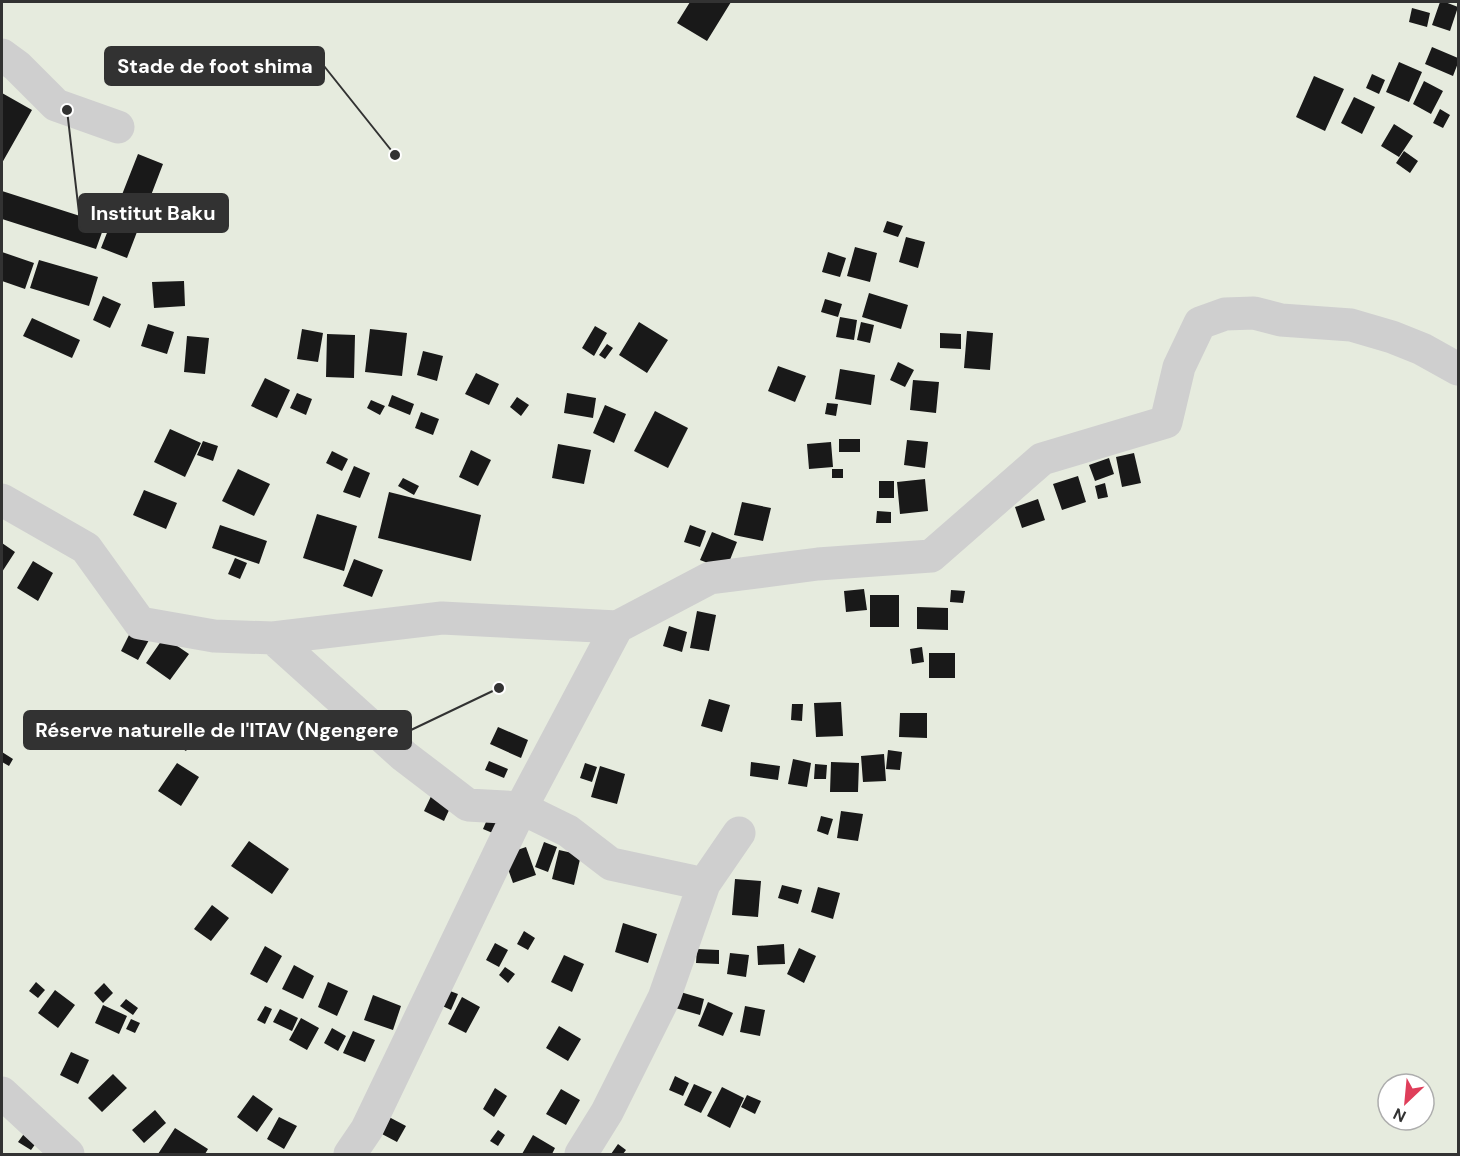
<svg xmlns="http://www.w3.org/2000/svg" width="1460" height="1156" font-family="'DM Sans',sans-serif">
	<style>
		.green { fill: #e6ebde; fill-rule: evenodd }
		.building { fill: #191919 }
		.lines { fill: none; stroke-linecap: round; stroke-linejoin: round }
		.minor { stroke: #cfcfcf; stroke-width: 33 }
		.leader { fill: none; stroke: #323232; stroke-width: 2 }
		.callout-dot { fill: #323232; stroke: #fff; stroke-width: 2 }
		.callout { fill: #323232; stroke: #323232; stroke-width: 2 }
		.callout-label { font-size: 20px; text-anchor: middle; font-weight: bold; fill: #fff }
	</style>
	<rect width="100%" height="100%" fill="#fff"/>
	<path class="green" d="M2,2H1458V1154H2ZM1388,1084H1424V1120H1388Z"/>
	<path class="building" d="M690,2H731L707,41L677,23Z
		M1440,2H1445L1458,7L1450,31L1432,25Z
		M1412,8L1430,13L1427,27L1409,22Z
		M1432,47L1458,58V63L1453,76L1425,64Z
		M1399,62L1422,72L1409,102L1386,92Z
		M1372,74L1385,80L1379,94L1366,88Z
		M1314,76L1344,89L1325,131L1296,117Z
		M1424,81L1443,91L1431,114L1413,104Z
		M2,93L32,110L2,163Z
		M1354,97L1375,107L1362,134L1341,123Z
		M1440,109L1450,115L1443,128L1433,123Z
		M1394,124L1413,136L1399,157L1381,146Z
		M1404,151L1418,161L1410,173L1396,163Z
		M138,154L163,164L127,258L101,248Z
		M2,191L105,224L96,249L2,219Z
		M887,221L903,226L898,237L883,232Z
		M906,237L925,242L918,268L899,262Z
		M855,247L877,253L870,282L847,276Z
		M2,252L34,263L25,289L2,281Z
		M828,252L846,258L840,277L822,272Z
		M39,260L98,277L89,306L30,288Z
		M184,281L185,306L154,308L152,282Z
		M869,293L908,305L901,329L862,317Z
		M103,296L121,304L110,328L93,320Z
		M825,299L842,304L838,317L821,312Z
		M840,317L857,320L854,340L836,337Z
		M32,318L80,340L72,358L23,336Z
		M639,322L668,340L647,373L619,355Z
		M861,322L874,325L870,343L857,340Z
		M148,324L174,332L167,354L141,346Z
		M595,326L607,333L594,356L582,348Z
		M302,329L323,333L318,362L297,359Z
		M370,329L407,333L402,376L365,372Z
		M967,331L993,333L990,370L964,368Z
		M940,333L961,334V349L940,348Z
		M327,334L355,335L354,378L326,377Z
		M187,336L209,338L205,374L184,372Z
		M607,344L613,348L605,359L599,355Z
		M423,351L443,356L437,381L417,375Z
		M898,362L914,370L905,387L890,380Z
		M778,366L806,376L795,402L768,391Z
		M840,369L875,375L871,405L835,399Z
		M476,373L499,384L489,405L465,394Z
		M265,378L290,390L277,418L251,406Z
		M913,380L939,382L936,413L910,410Z
		M297,393L312,399L306,415L290,408Z
		M567,393L596,398L593,418L564,413Z
		M392,395L414,404L410,415L388,406Z
		M517,397L529,405L521,416L510,407Z
		M371,400L385,406L380,415L367,408Z
		M827,403L838,404L836,416L825,414Z
		M605,405L626,414L614,443L593,433Z
		M655,411L688,428L668,468L634,451Z
		M421,412L439,419L433,435L415,428Z
		M170,429L201,443L185,477L154,462Z
		M839,439H860V452H839Z
		M907,440L928,442L925,468L904,465Z
		M203,441L218,446L213,461L197,455Z
		M831,442L833,467L809,469L807,444Z
		M558,444L591,450L584,484L552,478Z
		M471,450L491,460L478,486L459,477Z
		M332,451L348,459L342,471L326,463Z
		M1134,453L1141,483L1122,487L1116,457Z
		M1109,458L1114,474L1095,481L1089,465Z
		M354,466L370,473L360,498L343,492Z
		M238,469L270,484L254,516L222,501Z
		M832,469H843V478H832Z
		M1078,476L1086,502L1062,510L1053,484Z
		M403,478L419,486L414,495L398,486Z
		M925,479L928,511L900,514L897,482Z
		M879,481H894V498H879Z
		M1105,483L1108,497L1098,499L1095,486Z
		M144,490L177,503L166,529L133,515Z
		M389,492L481,515L471,561L378,538Z
		M1038,499L1045,520L1022,528L1015,507Z
		M742,502L771,508L763,541L734,535Z
		M877,511L891,512V523H876Z
		M317,514L357,526L344,571L303,558Z
		M220,525L267,541L259,564L212,548Z
		M690,525L706,531L700,547L684,542Z
		M712,532L737,542L726,570L700,560Z
		M2,543L15,552L2,572Z
		M235,558L247,563L240,579L228,574Z
		M354,559L383,570L372,597L343,586Z
		M33,561L53,573L38,601L17,588Z
		M864,589L867,610L846,612L844,591Z
		M951,590L965,591L963,603L950,602Z
		M870,595H899V627H870Z
		M917,607L948,608V630L917,629Z
		M697,611L716,615L709,651L690,648Z
		M669,626L687,632L682,652L663,646Z
		M131,631L149,640L138,660L121,651Z
		M164,637L189,654L170,680L146,663Z
		M922,647L924,662L912,664L910,649Z
		M929,653H955V678H929Z
		M709,699L730,705L722,732L701,726Z
		M841,702L843,736L816,737L814,703Z
		M792,704H803L802,721L791,720Z
		M186,710L205,723L186,751L167,739Z
		M900,713H927V738L899,737Z
		M498,727L528,740L521,758L490,744Z
		M888,750L902,752L900,770L886,769Z
		M2,752L13,759L9,766L2,762Z
		M884,754L886,781L863,782L861,756Z
		M793,759L811,763L807,787L788,784Z
		M489,761L508,769L504,778L485,770Z
		M751,762L780,766L778,780L750,776Z
		M831,762L859,763L858,792H830Z
		M177,763L199,777L181,806L158,791Z
		M585,763L597,767L592,782L580,778Z
		M815,764L827,765L826,779H814Z
		M600,766L625,774L617,804L591,797Z
		M435,788L455,797L444,821L424,811Z
		M841,811L863,814L858,841L837,838Z
		M489,815L501,821L495,834L483,829Z
		M821,816L833,819L828,835L817,831Z
		M249,841L289,869L272,894L231,866Z
		M544,842L557,847L548,872L535,867Z
		M526,847L536,875L513,883L503,855Z
		M559,850L581,855L574,885L552,879Z
		M735,879L761,881L758,917L732,915Z
		M782,885L802,890L798,904L778,898Z
		M818,887L840,893L833,919L811,912Z
		M212,905L229,918L211,941L194,929Z
		M623,923L657,934L648,963L615,952Z
		M524,931L535,938L528,950L517,944Z
		M495,943L508,950L499,967L486,960Z
		M784,944L785,964L758,965L757,946Z
		M265,946L282,956L267,983L250,974Z
		M799,948L816,956L804,983L787,974Z
		M697,949L719,950V964L696,963Z
		M730,953L749,955L746,977L727,974Z
		M564,955L584,964L572,992L551,982Z
		M294,965L314,976L303,999L282,989Z
		M505,967L515,974L508,983L499,975Z
		M36,982L45,990L38,998L29,991Z
		M328,982L348,991L337,1016L318,1007Z
		M104,983L113,993L103,1003L94,993Z
		M442,988L458,994L451,1010L436,1003Z
		M55,990L75,1005L58,1028L38,1013Z
		M677,991L704,999L700,1015L672,1007Z
		M373,995L401,1006L393,1030L364,1020Z
		M462,997L480,1007L466,1033L448,1024Z
		M126,999L138,1008L133,1015L120,1006Z
		M708,1002L733,1013L723,1036L698,1026Z
		M103,1005L127,1016L119,1034L95,1023Z
		M265,1006L272,1009L265,1024L257,1020Z
		M745,1006L765,1010L760,1036L740,1032Z
		M280,1009L298,1018L292,1031L273,1022Z
		M301,1018L319,1028L307,1050L289,1040Z
		M131,1019L140,1023L135,1033L126,1029Z
		M559,1026L581,1039L568,1061L546,1048Z
		M332,1028L346,1036L338,1051L324,1043Z
		M353,1031L375,1040L365,1062L343,1053Z
		M71,1052L89,1060L78,1084L60,1075Z
		M113,1074L127,1088L102,1112L88,1098Z
		M675,1076L689,1083L683,1096L669,1090Z
		M694,1084L712,1092L701,1113L684,1105Z
		M722,1087L744,1098L730,1128L707,1116Z
		M495,1088L507,1096L494,1117L483,1109Z
		M561,1089L580,1100L566,1125L546,1114Z
		M253,1095L273,1109L257,1132L237,1117Z
		M747,1095L761,1101L755,1114L741,1107Z
		M155,1110L166,1123L144,1143L132,1130Z
		M279,1117L297,1126L284,1149L267,1139Z
		M389,1117L406,1126L397,1142L380,1133Z
		M175,1128L208,1149L205,1154H158Z
		M498,1130L505,1135L498,1146L490,1141Z
		M26,1131L39,1139L31,1150L18,1142Z
		M533,1135L555,1148L552,1154H522Z
		M618,1144L626,1150L623,1154H611Z"/>
	<g class="lines">
		<path class="minor" d="M2,55L17,66L56,105L118,127
			M2,500L86,548L140,623L214,636L273,638L442,618L617,627L710,578L818,564L931,556L1042,459L1166,422L1179,367L1200,323L1225,314L1254,313L1281,320L1351,325L1392,337L1422,349L1458,369
			M273,638L404,756L468,805L521,808L568,831L611,864L704,884L739,833
			M2,1093L68,1154
			M350,1154L367,1129L521,808L617,627
			M581,1154L607,1112L664,998L704,884"/>
	</g>
	<path class="leader" d="M395 155L324 66M67 110L79 213M499 688L411 730"/>
	<g class="callout-dot">
		<circle cx="395" cy="155" r="6"/>
		<circle cx="67" cy="110" r="6"/>
		<circle cx="499" cy="688" r="6"/>
	</g>
	<g class="callout">
		<rect x="105" y="47" width="219" height="38" rx="6"/>
		<rect x="79" y="194" width="149" height="38" rx="6"/>
		<rect x="24" y="711" width="387" height="38" rx="6"/>
	</g>
	<g class="callout-label">
		<text x="215" y="73">Stade de foot shima</text>
		<text x="153" y="220">Institut Baku</text>
		<text x="217" y="737">Réserve naturelle de l'ITAV (Ngengere</text>
	</g>
	<rect width="1460" height="1156" fill="none" stroke="#323232" stroke-width="6"/>
	<g transform="translate(1406 1102) rotate(206)"><circle r="28" fill="#ffffff" stroke="#adadad" stroke-width="1.5"/>
	<path d="M0-4.5L10 22L0 15L-10 22Z" fill="#df3e5a"/>
	<text y="-9" font-size="16" font-weight="bold" text-anchor="middle" fill="#323232">N</text>
	</g>
</svg>
